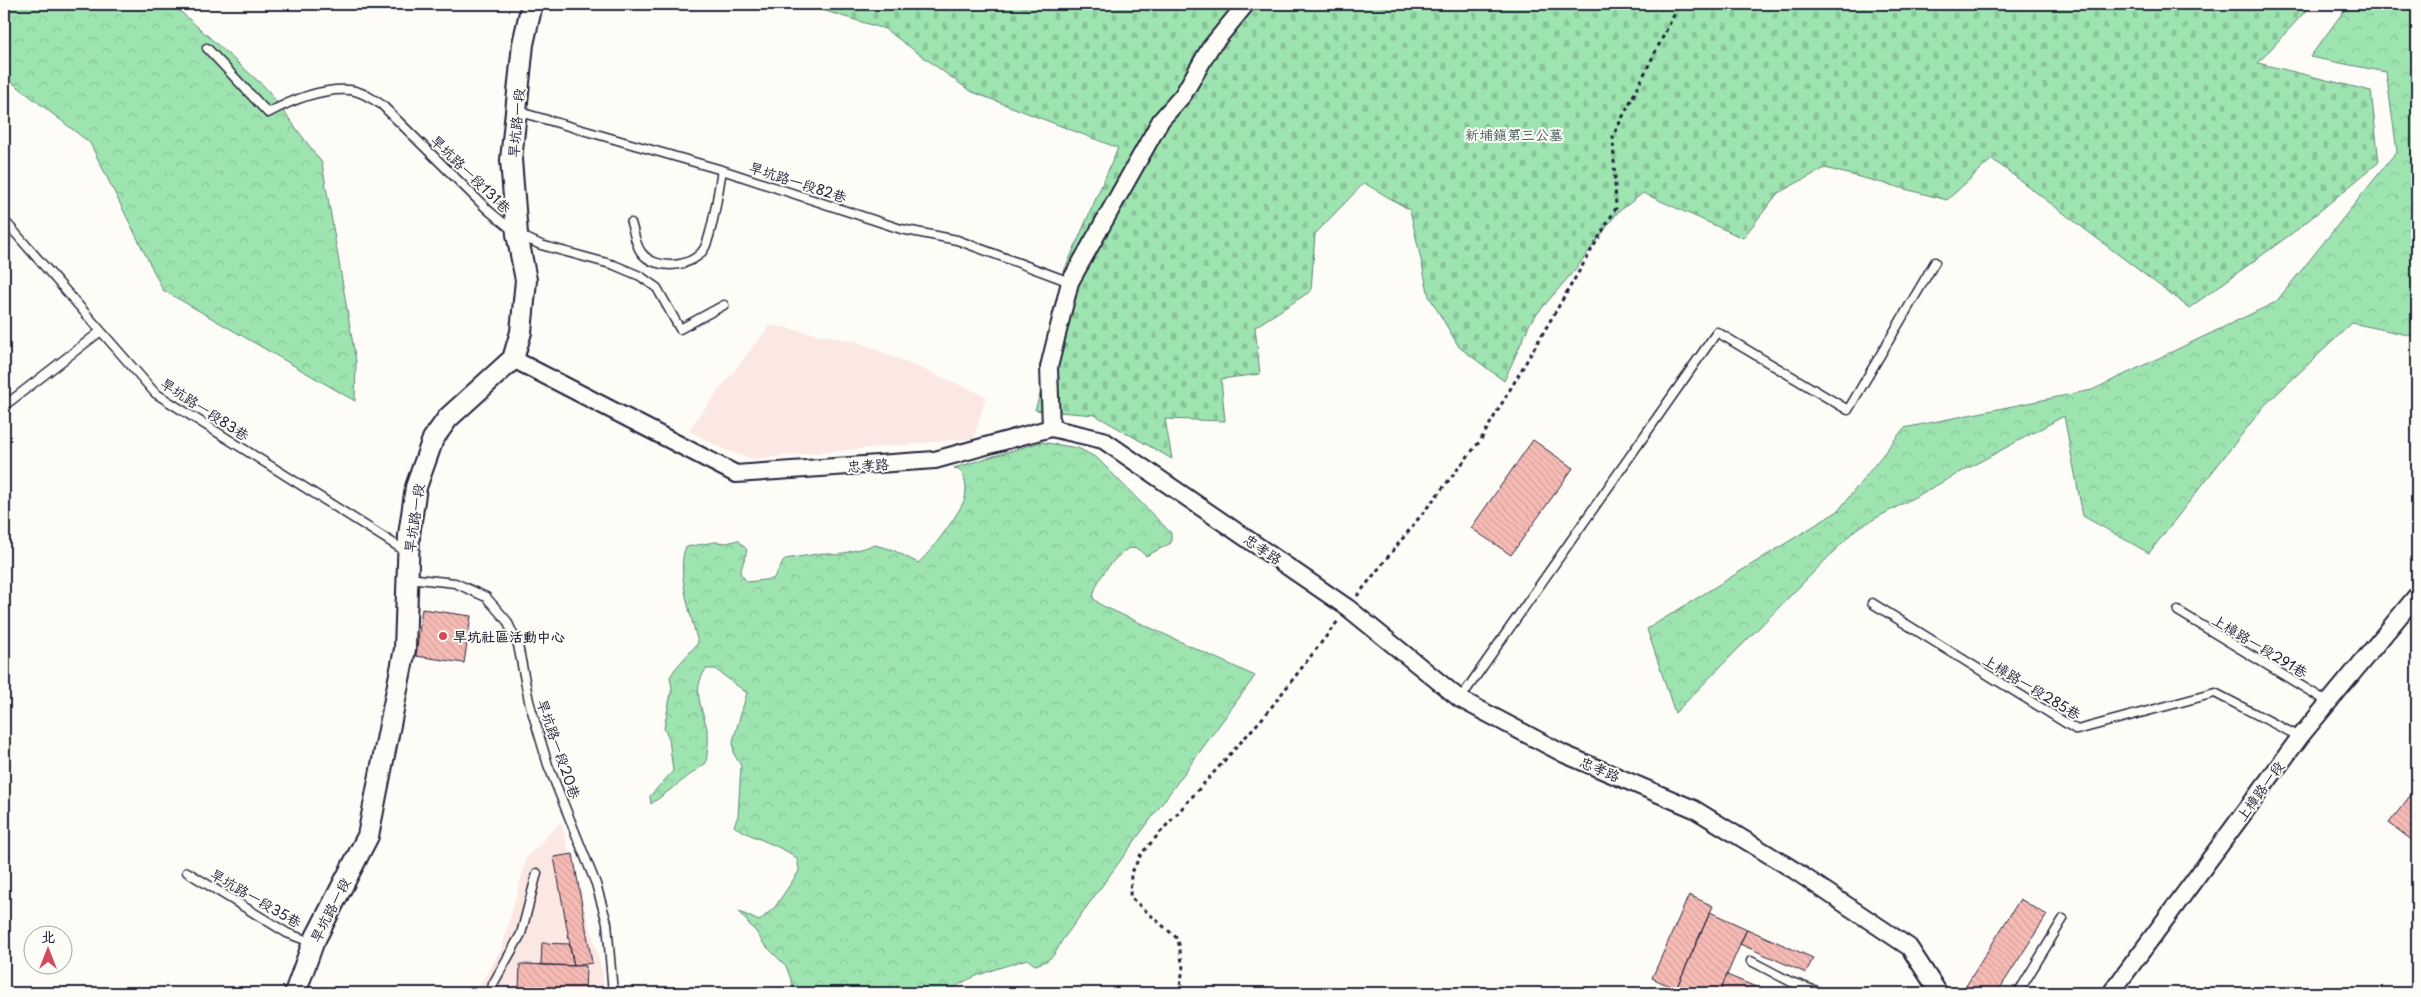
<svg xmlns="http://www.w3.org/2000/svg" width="2421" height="997" font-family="'Playpen Sans','LXGW WenKai TC',sans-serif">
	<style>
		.built { fill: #fbe8e3 }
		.forest { fill: url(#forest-crowns); stroke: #608376 }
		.cemetery { fill: url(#cemetery-stones); stroke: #608376 }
		.building { fill: url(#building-back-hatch); stroke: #22223b }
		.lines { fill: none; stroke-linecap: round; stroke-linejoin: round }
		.service-casing { stroke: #22223b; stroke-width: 11 }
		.minor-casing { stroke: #22223b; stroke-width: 20 }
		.tertiary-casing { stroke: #22223b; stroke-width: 24 }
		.path { stroke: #22223b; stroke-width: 3; stroke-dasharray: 4 4; stroke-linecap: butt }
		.service { stroke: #fdfcf7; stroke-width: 8 }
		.minor { stroke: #fdfcf7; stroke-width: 16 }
		.tertiary { stroke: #fdfcf7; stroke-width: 20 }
		.poi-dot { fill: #d1495b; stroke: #fdfcf7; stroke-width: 2 }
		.labels { text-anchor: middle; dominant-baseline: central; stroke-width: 4; stroke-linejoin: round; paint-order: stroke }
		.street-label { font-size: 14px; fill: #22223b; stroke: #fdfcf7 }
		.park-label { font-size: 14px; fill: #475c5e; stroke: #fdfcf7 }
		.poi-label { font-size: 14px; font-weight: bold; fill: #22223b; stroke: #fdfcf7; text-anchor: start }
	</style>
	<defs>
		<pattern id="forest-crowns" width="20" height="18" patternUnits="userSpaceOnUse" patternTransform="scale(1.25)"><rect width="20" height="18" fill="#9ee4b1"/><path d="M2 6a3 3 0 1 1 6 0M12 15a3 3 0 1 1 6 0" fill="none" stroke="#88c399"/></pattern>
		<pattern id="cemetery-stones" width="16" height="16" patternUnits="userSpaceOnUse" patternTransform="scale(1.25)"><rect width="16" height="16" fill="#9ee4b1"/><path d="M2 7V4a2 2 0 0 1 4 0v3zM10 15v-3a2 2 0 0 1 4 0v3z" fill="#88c399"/></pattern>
		<pattern id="building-back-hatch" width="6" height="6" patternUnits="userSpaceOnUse" patternTransform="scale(1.25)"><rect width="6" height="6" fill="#f7bbb5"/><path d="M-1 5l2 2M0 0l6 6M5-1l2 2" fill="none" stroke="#d3a09d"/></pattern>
	</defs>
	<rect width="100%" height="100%" fill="#fdfcf7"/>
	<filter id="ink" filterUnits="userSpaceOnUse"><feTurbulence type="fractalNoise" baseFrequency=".02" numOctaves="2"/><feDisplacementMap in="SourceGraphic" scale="10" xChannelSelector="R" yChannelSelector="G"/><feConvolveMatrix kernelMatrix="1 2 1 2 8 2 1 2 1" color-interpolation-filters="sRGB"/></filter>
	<g filter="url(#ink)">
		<path class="built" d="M770,325L858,342L986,396L974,438L753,459L725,450L688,430Z
			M561,822L603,974V993H475L501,950L527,857Z"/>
		<path class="forest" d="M4,4H172L267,89L322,163L356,362L355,401L163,290L90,143L4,76Z
			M2349,4H2417V337L2352,323L2264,406L2149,553L2083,516L2064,416L1856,529L1675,713L1647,629L1838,511L1904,428L2092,390L2276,302L2397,151L2386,72L2310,57Z
			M1041,442L1078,448L1097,458L1171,533V543L1146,556L1138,549L1129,548C1114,557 1095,580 1093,598L1101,605L1255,676L1061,942C1055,956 1050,961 1035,965L1027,959C1008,966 960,977 950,993H796L786,966L763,943L757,933L738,911L759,921L775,907L799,871C799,868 798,862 797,859C790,849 747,836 734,826L738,816L741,766L734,754L733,741L747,693L715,669H706C690,692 704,710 708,734C709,743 707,753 706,763L651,804L650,796L673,771L669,739L664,728L672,688L670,677L675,669L698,643C692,618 675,570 686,547L715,542L727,543L738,540L747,550L740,573L747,582L773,579L785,559L824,553L837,555L875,545L893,550L918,563C928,556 962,510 965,498C967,487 966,477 959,469L954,468Z"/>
		<path class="cemetery" d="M802,4H2312L2258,63L2371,91L2379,162L2298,229L2189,308L1992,159L1947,200L1825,168L1778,193L1743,238L1643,193L1617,213L1578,266L1531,321L1504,381L1459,347L1429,296L1410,210L1364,183L1315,234L1311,291L1255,327L1260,374L1221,379L1225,421L1165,419L1172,459L1095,415L1035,410L1045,379L1062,276L1118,148L970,91L885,29Z"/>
		<path class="building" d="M1533,440L1573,468L1511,555L1471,528Z
			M422,609L471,616L464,663L416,656Z
			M2417,787V844L2389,823Z
			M573,854L592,963L574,966L554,857Z
			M1689,895L1713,906L1676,989L1652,978Z
			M2020,899L2047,915L1997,993H1972L1964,989Z
			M1710,912L1747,929L1719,993H1686L1676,989Z
			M1747,929L1813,958L1806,973L1740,944Z
			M542,943L569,944L574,966L541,965Z
			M520,964L586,966L585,993L519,991Z
			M1727,975L1756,987L1754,993H1719Z"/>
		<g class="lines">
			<g class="service-casing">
				<path id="service" d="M207,48L268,113C292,100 323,88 350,90C361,91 373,99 382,105L488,210L517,234L541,245L614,265L640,276L657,288L680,329L724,305
					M516,111L722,170L901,229L957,240L1070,282
					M4,220L155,393L407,552
					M631,223C634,231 635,244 641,252C655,272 697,268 706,245C714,225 718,192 722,170
					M4,406L101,331
					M408,578L455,583L486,597L507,621L518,645L529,701L548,765L596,884L607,923L613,993
					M1872,603L2077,730L2215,693L2300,737
					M2178,611L2328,702
					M1460,699L1717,332L1848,410L1935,262
					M187,872L287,933L313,943
					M1751,961L1791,982L1822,993
					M491,993L493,984L521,934L537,873
					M2018,993L2063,919"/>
			</g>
			<g class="minor-casing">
				<path id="minor" d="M513,359L736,474L935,460L1051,428L1103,440L1348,608L1460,699L1564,754L1694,809L1794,870L1909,947L1939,993
					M1051,428L1049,367L1070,282L1161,120L1183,95L1210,48L1246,4
					M2111,993L2300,737L2417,595"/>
			</g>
			<g class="tertiary-casing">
				<path id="tertiary" d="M295,993L313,943L368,836L405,649L409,535L416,487L433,439L448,418L513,359L521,332L526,280L517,234L511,160L523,44L532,4"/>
			</g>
			<path class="path" d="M1357,596L1480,441L1616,208L1613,136L1675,13L1677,4
				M1179,993L1183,968L1178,939L1130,897L1131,874L1141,854L1266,714L1338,621"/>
			<use href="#service" class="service"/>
			<use href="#minor" class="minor"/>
			<use href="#tertiary" class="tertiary"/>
		</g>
	</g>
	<circle class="poi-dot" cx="443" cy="636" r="5"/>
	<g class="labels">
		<g class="street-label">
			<text transform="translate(516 123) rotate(-85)">旱坑路一段</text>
			<text transform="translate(471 174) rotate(44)">旱坑路一段131巷</text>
			<text transform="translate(798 182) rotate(18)">旱坑路一段82巷</text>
			<text transform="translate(205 409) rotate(33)">旱坑路一段83巷</text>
			<text transform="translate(868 465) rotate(-4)">忠孝路</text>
			<text transform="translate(414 518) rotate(-82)">旱坑路一段</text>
			<text transform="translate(1263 549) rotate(34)">忠孝路</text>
			<text transform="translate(2260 646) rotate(31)">上樟路一段291巷</text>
			<text transform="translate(2032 687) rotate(31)">上樟路一段285巷</text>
			<text transform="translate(559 749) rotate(71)">旱坑路一段20巷</text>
			<text transform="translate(1600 769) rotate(23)">忠孝路</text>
			<text transform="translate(2260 791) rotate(-54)">上樟路一段</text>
			<text transform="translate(256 898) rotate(30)">旱坑路一段35巷</text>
			<text transform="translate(330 910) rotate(-63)">旱坑路一段</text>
		</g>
		<g class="park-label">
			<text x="1514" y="134">新埔鎮第三公墓</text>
		</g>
		<g class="poi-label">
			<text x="453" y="636">旱坑社區活動中心</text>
		</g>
	</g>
	<rect width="2421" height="997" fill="none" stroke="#fdfcf7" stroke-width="20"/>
	<rect x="10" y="10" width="2401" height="977" fill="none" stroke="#22223b" stroke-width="2" filter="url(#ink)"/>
	<g transform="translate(48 950)"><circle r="24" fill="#fdfcf7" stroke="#a5a5ac"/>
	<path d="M0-4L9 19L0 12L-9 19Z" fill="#d1495b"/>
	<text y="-8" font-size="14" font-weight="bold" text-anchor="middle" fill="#22223b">北</text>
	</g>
</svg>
